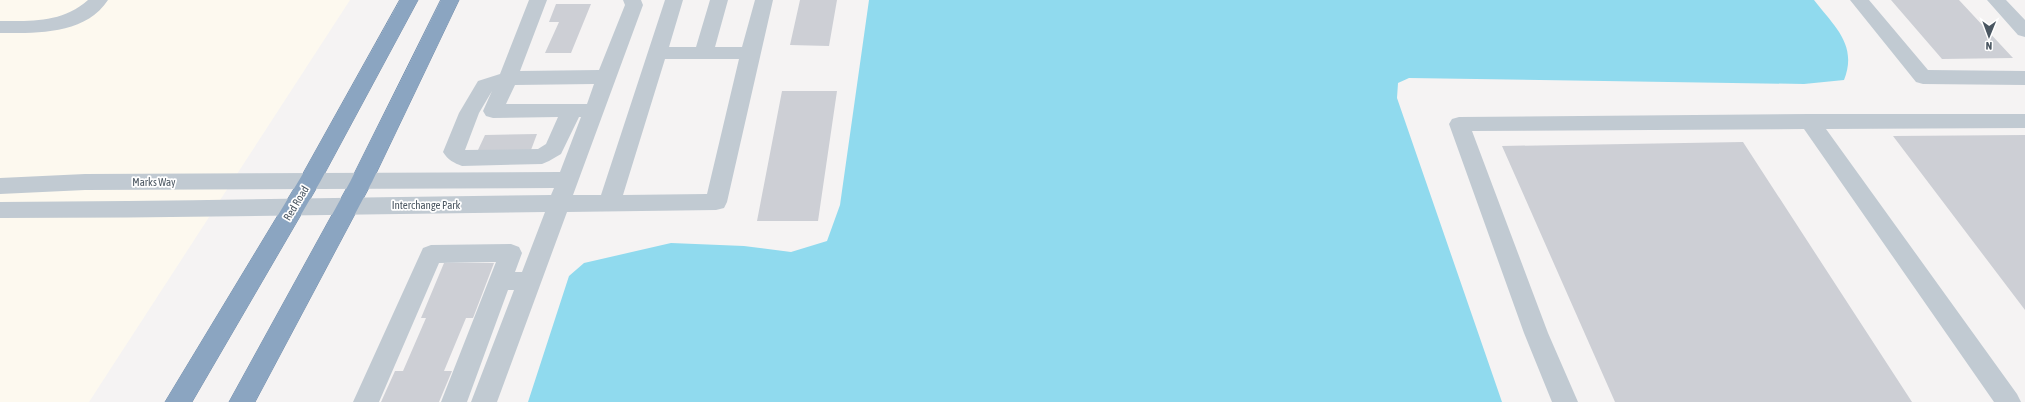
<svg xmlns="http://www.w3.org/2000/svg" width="2025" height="402" font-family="'Asap Condensed',sans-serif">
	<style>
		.commercial { fill: #fdf9ef }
		.water { fill: #90daee }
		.building { fill: #cdcfd5 }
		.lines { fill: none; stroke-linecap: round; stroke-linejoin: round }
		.highway-casing { stroke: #7690ad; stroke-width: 1 }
		.minor { fill: #c1cad2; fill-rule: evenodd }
		.highway { fill: #8ba5c1; fill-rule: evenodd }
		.labels { text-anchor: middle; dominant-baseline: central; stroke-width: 3.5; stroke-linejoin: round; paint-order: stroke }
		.street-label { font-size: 11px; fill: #4a5661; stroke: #fff }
	</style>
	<rect width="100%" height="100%" fill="#f5f3f3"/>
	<path class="commercial" d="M0,0H350L89,402H0Z"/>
	<path class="water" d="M869,0H1814C1834,26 1858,45 1844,80L1804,84L1409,78L1398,83L1397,98L1502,402H528L569,276L584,263L671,243L744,246L791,252L827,241L840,205Z"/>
	<path class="building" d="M800,0H837L829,46L790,45Z
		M1891,0H1959L2013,58L1942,59Z
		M556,4H591L571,53H545L559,22H549Z
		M782,91H837L818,221H757Z
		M537,134L531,150H478L485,135Z
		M2025,135V310L1893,136Z
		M1743,142L1912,402H1615L1502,146Z
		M444,263H494L473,318H466L444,371H452L439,402H381L395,371H403L426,318H421Z"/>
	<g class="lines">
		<g class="highway-casing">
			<path id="highway" d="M400,0H418L320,182L192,402H165L301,177Z
				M441,0H459L372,182L255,402H229L350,182Z"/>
		</g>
		<path class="minor" d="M88,0H108C85,35 37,33 0,33V21C32,21 62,23 88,0Z
			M529,0H547L520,71L599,70L625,5L623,0H641L643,5L573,195H601L665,0H683L669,47H696L710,0H728L715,47H742L755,0H773L727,202L724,208L716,210L567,212L497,402H471L514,290H508L467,402H441L496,262L439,263L379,402H353L423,248L431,245L511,244L519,247L522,253L515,272H522L545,212C363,214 182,218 0,218V202C184,201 367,197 551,195L554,188L85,190L0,194V178L85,174L560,172L581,117H579L561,154L549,161L542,164L462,166C454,163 448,160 443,152L459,113L478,81L500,74ZM665,59H739L707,194L623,195ZM594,84L587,104H506L515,85ZM492,91L483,111L486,116L493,118L558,117L546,144L538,149L465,150L479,113Z
			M1850,0H1869L1928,70L2025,71V85L1923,84L1916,82Z
			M1987,0H2006L2025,20V37L2018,35Z
			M1809,114H2025V128L1826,129L2017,394L2021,402H1994L1804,129L1472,131L1548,333L1578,402H1552L1524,333L1449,124L1452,119L1459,117Z"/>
		<use href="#highway" class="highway"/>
	</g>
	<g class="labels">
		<g class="street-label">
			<text x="154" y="182">Marks Way</text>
			<text transform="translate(296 203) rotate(-59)">Red Road</text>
			<text x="426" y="205">Interchange Park</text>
		</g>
	</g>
	<g transform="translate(1989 36) rotate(181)" stroke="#ffffff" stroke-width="3" paint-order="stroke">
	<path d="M0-3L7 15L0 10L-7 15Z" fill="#4a5661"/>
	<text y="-6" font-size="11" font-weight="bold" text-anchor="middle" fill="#4a5661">N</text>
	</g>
</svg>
